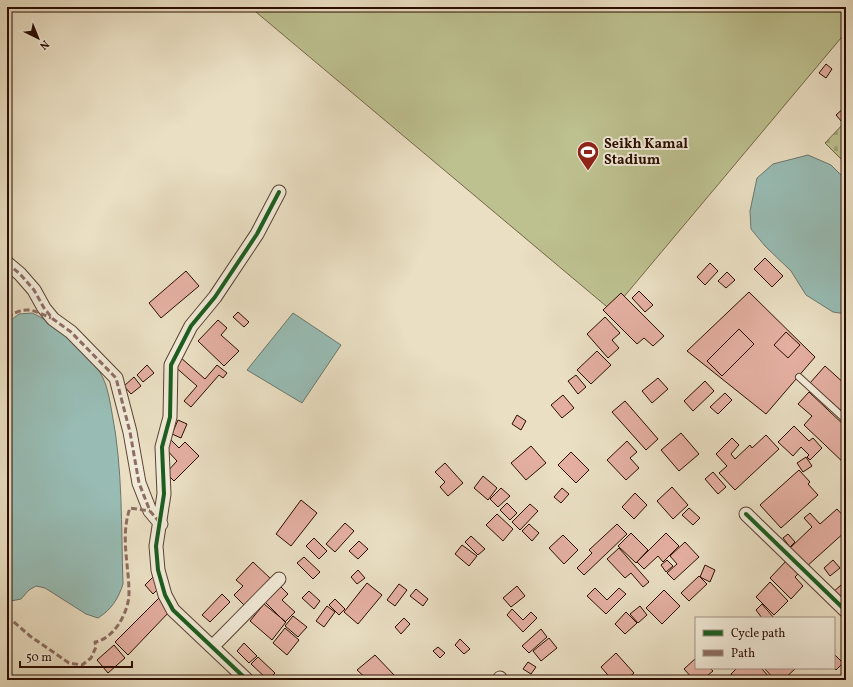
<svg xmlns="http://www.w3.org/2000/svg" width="853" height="687" font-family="Vollkorn,serif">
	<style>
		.cemetery { fill: url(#cemetery-stones); stroke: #746648 }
		.pitch { fill: #bdc08f; stroke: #746648 }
		.water { fill: #98bcb4; stroke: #6c766c }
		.building { fill: #e4afa1; stroke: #2a0c00 }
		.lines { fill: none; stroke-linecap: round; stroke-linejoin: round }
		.service-casing { stroke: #5a4131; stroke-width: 8 }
		.minor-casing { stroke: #5a4131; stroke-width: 15 }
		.service { stroke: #f1ead8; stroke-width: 6 }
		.minor { stroke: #f1ead8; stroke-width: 13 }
		.quiet { stroke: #8d6e63; stroke-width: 3; stroke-dasharray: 6 3; stroke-linecap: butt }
		.cycleway-casing { stroke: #f1ead8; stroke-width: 6 }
		.cycleway { stroke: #1b5e20; stroke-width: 4 }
		.labels { text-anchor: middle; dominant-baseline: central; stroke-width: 4; stroke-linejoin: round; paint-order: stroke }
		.poi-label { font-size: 14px; font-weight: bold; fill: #2a0c00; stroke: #f1ead8; text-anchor: start }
	</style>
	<defs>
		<pattern id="cemetery-stones" width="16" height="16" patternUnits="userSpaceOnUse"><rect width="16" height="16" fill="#bdc08f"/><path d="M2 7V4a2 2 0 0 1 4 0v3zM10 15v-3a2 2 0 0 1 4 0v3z" fill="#a3a47a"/></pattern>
	</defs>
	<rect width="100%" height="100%" fill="#eadfc3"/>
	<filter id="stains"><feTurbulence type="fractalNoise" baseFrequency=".005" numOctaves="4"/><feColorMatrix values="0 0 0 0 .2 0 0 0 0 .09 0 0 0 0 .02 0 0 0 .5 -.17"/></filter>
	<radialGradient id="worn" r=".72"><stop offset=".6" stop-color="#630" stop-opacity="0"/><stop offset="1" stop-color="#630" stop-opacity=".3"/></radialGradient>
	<path class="cemetery" d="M846,121V164L825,143Z"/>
	<path class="pitch" d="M250,7H846V32L612,311Z"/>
	<path class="water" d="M808,155L831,165L846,180V314L833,312L806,295L791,271L765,246L751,229L750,211L757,178L773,164Z
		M32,313C59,325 89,350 103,378C108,388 110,402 112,413C123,469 121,527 123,584C118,599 112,609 98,618L86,614L45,588L36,586L29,590L21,599L11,601L7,598V323L19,314Z
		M293,313L341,345L302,403L247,370Z"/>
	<path class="building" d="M826,64L832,69L826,78L819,73Z
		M846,106V118L842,122L836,115Z
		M765,258L783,276L772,287L754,269Z
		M710,263L718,271L705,285L697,277Z
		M186,271L199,286L161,318L149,303Z
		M727,272L735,280L726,288L718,281Z
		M639,291L653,305L645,312L632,298Z
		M749,292L815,357L766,414L687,351Z
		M621,293L664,336L653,346L644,338L637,344L603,310Z
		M238,312L249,322L244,327L233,317Z
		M605,317L620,333L612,340L619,348L608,358L587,334Z
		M218,320L227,328L221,335L239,351L224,366L198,341Z
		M739,329L754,344L722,376L707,361Z
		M786,332L800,345L788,358L774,345Z
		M597,351L611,365L591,384L577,370Z
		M180,357L205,379L217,365L227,373L223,378L219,375L191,407L184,401L197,386L173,365Z
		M147,365L154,373L143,382L137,375Z
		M825,366L846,385V415L810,383Z
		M576,375L586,387L578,394L568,381Z
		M134,377L141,386L131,394L124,386Z
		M658,378L668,389L652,403L642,391Z
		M705,381L714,391L693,411L684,401Z
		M809,392L846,427V465L804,425L812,416L798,404Z
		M725,393L732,400L718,414L710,407Z
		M563,395L574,408L562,418L551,405Z
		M625,401L658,439L646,450L612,412Z
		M517,415L526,421L521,430L512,424Z
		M178,420L187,424L181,438L172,434Z
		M794,426L809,441L813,438L822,448L810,460L807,457L809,455L801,447L793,456L778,442Z
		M681,433L699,454L679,471L661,450Z
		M766,435L779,449L735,490L719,473L727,466L716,454L732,438L739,445L731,454L735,459L750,445L752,448Z
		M171,440L179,448L185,442L199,456L174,481L166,473L177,461L164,447Z
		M627,441L637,452L630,458L639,468L626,480L607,460Z
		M531,446L546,463L526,480L511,463Z
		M571,452L589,470L576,483L558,465Z
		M806,457L812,466L803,472L797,463Z
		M445,463L463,483L448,496L440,487L445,482L435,472Z
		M799,470L810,482L808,484L818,495L781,528L760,505Z
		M713,472L726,487L718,494L705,479Z
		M483,476L497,488L488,500L474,488Z
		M672,487L688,505L673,519L657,501Z
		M501,488L510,496L498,507L490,499Z
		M562,488L569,494L561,503L554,497Z
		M635,493L647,505L634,519L622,507Z
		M301,500L317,513L291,546L276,534Z
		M507,503L517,513L510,520L500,510Z
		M530,504L538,511L520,530L512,522Z
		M689,508L700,518L693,525L682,515Z
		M837,509L846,519V531L806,567L789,549L812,527L804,518L810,513L820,524Z
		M497,514L513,529L503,541L486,525Z
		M345,523L354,531L335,552L326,544Z
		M529,524L539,533L532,541L522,531Z
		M617,524L627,534L584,575L577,568L592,553L589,550Z
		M631,533L648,550L636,563L618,546Z
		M666,533L679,546L663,562L658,556L644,569L637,562Z
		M788,534L795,542L790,547L783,538Z
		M563,535L578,550L564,564L549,548Z
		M471,536L485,549L478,555L465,542Z
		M314,538L327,551L319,559L306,546Z
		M359,541L368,549L358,559L349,551Z
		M685,542L699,557L674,580L667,573L677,564L670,556Z
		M462,545L477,556L469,566L455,554Z
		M619,548L649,582L643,587L631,573L625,578L607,559Z
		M304,557L320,572L313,579L297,563Z
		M667,560L673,566L666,572L661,565Z
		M787,560L799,573L795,577L803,586L791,599L770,578Z
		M833,560L840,568L830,576L824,568Z
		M253,562L272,580L246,607L234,595L243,586L236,580Z
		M705,565L715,570L710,582L700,577Z
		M358,570L365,578L357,584L351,577Z
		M699,576L707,584L689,601L681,593Z
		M153,577L161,586L153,594L145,585Z
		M770,582L788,601L774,615L756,597Z
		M367,583L382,595L358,624L344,612Z
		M399,584L407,590L395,606L387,600Z
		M279,585L288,594L282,600L295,612L285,622L264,601Z
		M841,585L846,590V599L842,603L832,593Z
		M517,586L525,596L511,607L503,598Z
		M595,588L607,600L619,588L626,594L606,614L587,596Z
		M416,589L428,599L423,606L410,596Z
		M664,590L680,606L662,624L646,608Z
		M309,591L320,601L314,609L302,598Z
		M222,594L230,602L210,622L202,615Z
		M159,598L171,610L128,655L115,642Z
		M335,599L345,609L339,615L329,605Z
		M264,604L286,622L272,640L250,621Z
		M762,604L774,618H762L756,610Z
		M327,606L335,612L324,627L316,621Z
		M640,606L647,615L638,623L630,614Z
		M512,609L523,620L531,612L537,618L523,632L507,615Z
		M626,612L637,623L625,634L615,624Z
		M293,616L307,627L298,637L285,626Z
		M404,618L410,624L401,634L395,627Z
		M285,628L299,640L287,655L273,643Z
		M541,629L547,637L529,653L522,646Z
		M549,638L557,648L541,661L533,651Z
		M460,639L470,649L464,654L455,645Z
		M244,643L257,656L249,663L237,651Z
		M114,645L125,658L108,673L97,660Z
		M438,647L445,653L440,658L433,651Z
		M616,653L634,673L626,680H612L601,667Z
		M834,654L843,663L836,670L834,668Z
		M375,655L395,676L391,680H368L357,670Z
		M258,657L275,673L268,680L251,664Z
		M696,658V668H710L713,671L702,680H694L684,669Z
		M528,662L536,667L531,674L523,669Z
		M737,668H761L772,680H737L731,674Z
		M764,668H796L783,680H775Z"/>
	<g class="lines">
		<g class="service-casing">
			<path id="service" d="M799,377L846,420"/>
		</g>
		<g class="minor-casing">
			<path id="minor" d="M7,263L20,274L34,290L44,308L53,319L71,332L116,378L130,432L139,483L150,511L161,524
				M746,514L846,611
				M213,646L279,579
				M247,680L173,610L165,595L158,570L156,546L164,494L162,447L170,417L171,365L191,326L215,297L257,234L279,192
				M499,680L500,678"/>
		</g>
		<use href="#service" class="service"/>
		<use href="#minor" class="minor"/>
		<path class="quiet" d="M7,263L20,274L34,290L44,308L53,319L71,332L116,378L130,432L139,483L150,511L161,524
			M7,317C26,306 31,309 51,318
			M7,616L30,636L69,663L82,665L91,658L96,647L95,642C114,639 129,612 129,593C129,565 120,536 130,508L150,511"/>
		<g class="cycleway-casing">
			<path id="cycleway" d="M746,514L846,611
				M247,680L173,610L165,595L158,570L156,546L164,494L162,447L170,417L171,365L191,326L215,297L257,234L279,192"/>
		</g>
		<use href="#cycleway" class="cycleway"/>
	</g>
	<defs>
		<g id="stadium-pin" transform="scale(1.15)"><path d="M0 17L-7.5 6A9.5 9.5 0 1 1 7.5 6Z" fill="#8f2418" stroke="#f1ead8"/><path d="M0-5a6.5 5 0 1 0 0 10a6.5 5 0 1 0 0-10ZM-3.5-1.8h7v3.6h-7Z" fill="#fff"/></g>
	</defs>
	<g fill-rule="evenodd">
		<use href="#stadium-pin" x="588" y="152"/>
	</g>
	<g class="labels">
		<g class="poi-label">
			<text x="604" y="144">Seikh Kamal<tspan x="604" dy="16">Stadium</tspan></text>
		</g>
	</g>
	<rect width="853" height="687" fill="none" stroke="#eadfc3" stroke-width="24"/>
	<rect x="8" y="8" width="837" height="671" fill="none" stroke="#2a0c00" stroke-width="2"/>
	<rect x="12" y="12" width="829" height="663" fill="none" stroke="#2a0c00"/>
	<rect x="695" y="617" width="140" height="52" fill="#f1ead8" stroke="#a19182"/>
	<rect x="703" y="630" width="20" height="6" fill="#1b5e20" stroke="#a19182"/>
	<text x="731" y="637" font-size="12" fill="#2a0c00">Cycle path</text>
	<rect x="703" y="650" width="20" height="6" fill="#8d6e63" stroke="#a19182"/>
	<text x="731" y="657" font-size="12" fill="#2a0c00">Path</text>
	<g transform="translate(38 38) rotate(137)" stroke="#f1ead8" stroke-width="3" paint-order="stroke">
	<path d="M0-3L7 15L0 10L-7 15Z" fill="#2a0c00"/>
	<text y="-6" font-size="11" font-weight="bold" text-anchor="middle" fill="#2a0c00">N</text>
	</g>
	<path d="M20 661v6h112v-6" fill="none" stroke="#2a0c00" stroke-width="2"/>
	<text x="26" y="661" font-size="12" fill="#2a0c00" stroke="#f1ead8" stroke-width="3" paint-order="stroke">50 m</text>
	<rect width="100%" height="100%" filter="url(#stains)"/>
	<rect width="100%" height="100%" fill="url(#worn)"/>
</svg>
